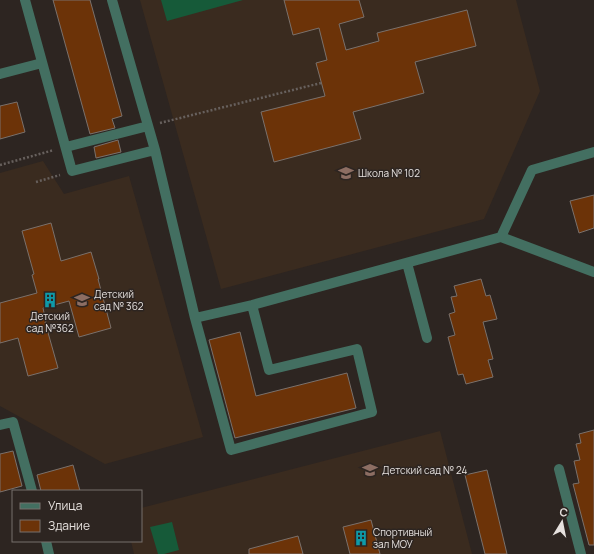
<svg xmlns="http://www.w3.org/2000/svg" width="594" height="554" font-family="Manrope,sans-serif">
	<style>
		.education { fill: #3a2b1f }
		.green { fill: #165a39 }
		.building { fill: #6c3308; stroke: #7a716c }
		.lines { fill: none; stroke-linecap: round; stroke-linejoin: round }
		.path { stroke: #67605d; stroke-width: 2.5; stroke-dasharray: 2 2; stroke-linecap: butt }
		.minor { stroke: #436f61; stroke-width: 10 }
		.labels { text-anchor: middle; dominant-baseline: central; stroke-width: 3; stroke-linejoin: round; paint-order: stroke }
		.poi-label { font-size: 10px; fill: #e6e1de; stroke: #2d2521; text-anchor: start }
	</style>
	<rect width="100%" height="100%" fill="#2d2521"/>
	<path class="education" d="M140,0H516L540,91L484,219L221,289Z
		M43,161L64,194L129,176L203,437L105,464L0,406V173Z
		M440,431L472,554H134L131,541H141V508Z"/>
	<path class="green" d="M161,0H243L167,21Z
		M172,522L179,550L164,554H158L150,527Z"/>
	<path class="building" d="M53,0H90L122,116L112,119L115,128L90,134Z
		M284,0H359L364,17L339,24L346,50L379,41L377,33L467,10L476,46L415,62L424,93L353,112L361,139L274,162L261,112L325,96L316,63L327,60L319,28L293,35Z
		M17,102L25,132L0,139V106Z
		M118,140L121,152L96,158L94,147Z
		M594,195V228L579,233L570,201Z
		M51,223L61,261L91,252L99,279H98L111,328L79,337L69,301L43,308L46,322H45L58,368L28,376L18,338L0,343V303L37,293L32,275L34,274L22,231Z
		M481,279L486,296L490,295L497,319L483,322L493,359L488,360L493,377L466,384L463,374L458,375L448,337L455,335L449,314L455,312L451,297L457,296L454,286Z
		M240,332L256,396L347,373L356,408L235,438L209,340Z
		M594,430V545H589L573,484L579,483L574,461L580,460L576,444L581,443L579,434Z
		M13,451L22,486L0,492V454Z
		M73,465L80,491H41L37,475Z
		M487,470L507,554H485L465,475Z
		M371,520L380,554H350L343,527Z
		M298,536L303,554H249V549Z"/>
	<g class="lines">
		<path class="path" d="M160,123L321,83
			M0,165L54,150
			M36,182L60,175"/>
		<path class="minor" d="M25,0L72,171L155,150
			M112,0L155,150L195,318L231,450L372,412L357,349L269,370L252,305
			M0,74L42,63
			M66,147L148,126
			M501,237L594,272
			M407,263L427,338
			M195,318L252,305L501,237L532,170L594,152
			M0,425L13,422L32,491
			M559,469L581,554
			M46,541L49,554"/>
	</g>
	<defs>
		<g id="school-bare" transform="scale(1.2)"><path d="M0-5L7-2L0 1L-7-2ZM-4 1L0 2.5L4 1V4Q0 6-4 4Z" fill="#8d6e63" stroke="#2d2521" stroke-width="2.5" paint-order="stroke"/></g>
		<g id="building-bare" transform="scale(1.2)"><path d="M-4-6H4V6H1V3H-1V6H-4ZM-2.5-4.3h1.7v1.8h-1.7ZM.8-4.3h1.7v1.8H.8ZM-2.5-1h1.7V.8h-1.7ZM.8-1h1.7V.8H.8Z" fill="#0f9aa8" stroke="#2d2521" stroke-width="2.5" paint-order="stroke"/></g>
	</defs>
	<g fill-rule="evenodd">
		<use href="#school-bare" x="346" y="173"/>
		<use href="#building-bare" x="50" y="300"/>
		<use href="#school-bare" x="82" y="300"/>
		<use href="#school-bare" x="370" y="470"/>
		<use href="#building-bare" x="361" y="538"/>
	</g>
	<g class="labels">
		<g class="poi-label">
			<text x="358" y="173">Школа № 102</text>
			<text x="94" y="294">Детский<tspan x="94" dy="12">сад № 362</tspan></text>
			<text x="50" y="316" text-anchor="middle">Детский<tspan x="50" dy="12">сад №362</tspan></text>
			<text x="382" y="470">Детский сад № 24</text>
			<text x="373" y="532">Спортивный<tspan x="373" dy="12">зал МОУ</tspan></text>
		</g>
	</g>
	<rect x="12" y="490" width="130" height="52" fill="#2d2521" stroke="#77706d"/>
	<rect x="20" y="503" width="20" height="6" fill="#436f61" stroke="#77706d"/>
	<text x="48" y="510" font-size="12" fill="#e6e1de">Улица</text>
	<rect x="20" y="520" width="20" height="12" fill="#6c3308" stroke="#77706d"/>
	<text x="48" y="530" font-size="12" fill="#e6e1de">Здание</text>
	<g transform="translate(562 522) rotate(10)" stroke="#2d2521" stroke-width="3" paint-order="stroke">
	<path d="M0-3L7 15L0 10L-7 15Z" fill="#e6e1de"/>
	<text y="-6" font-size="11" font-weight="bold" text-anchor="middle" fill="#e6e1de">С</text>
	</g>
</svg>
